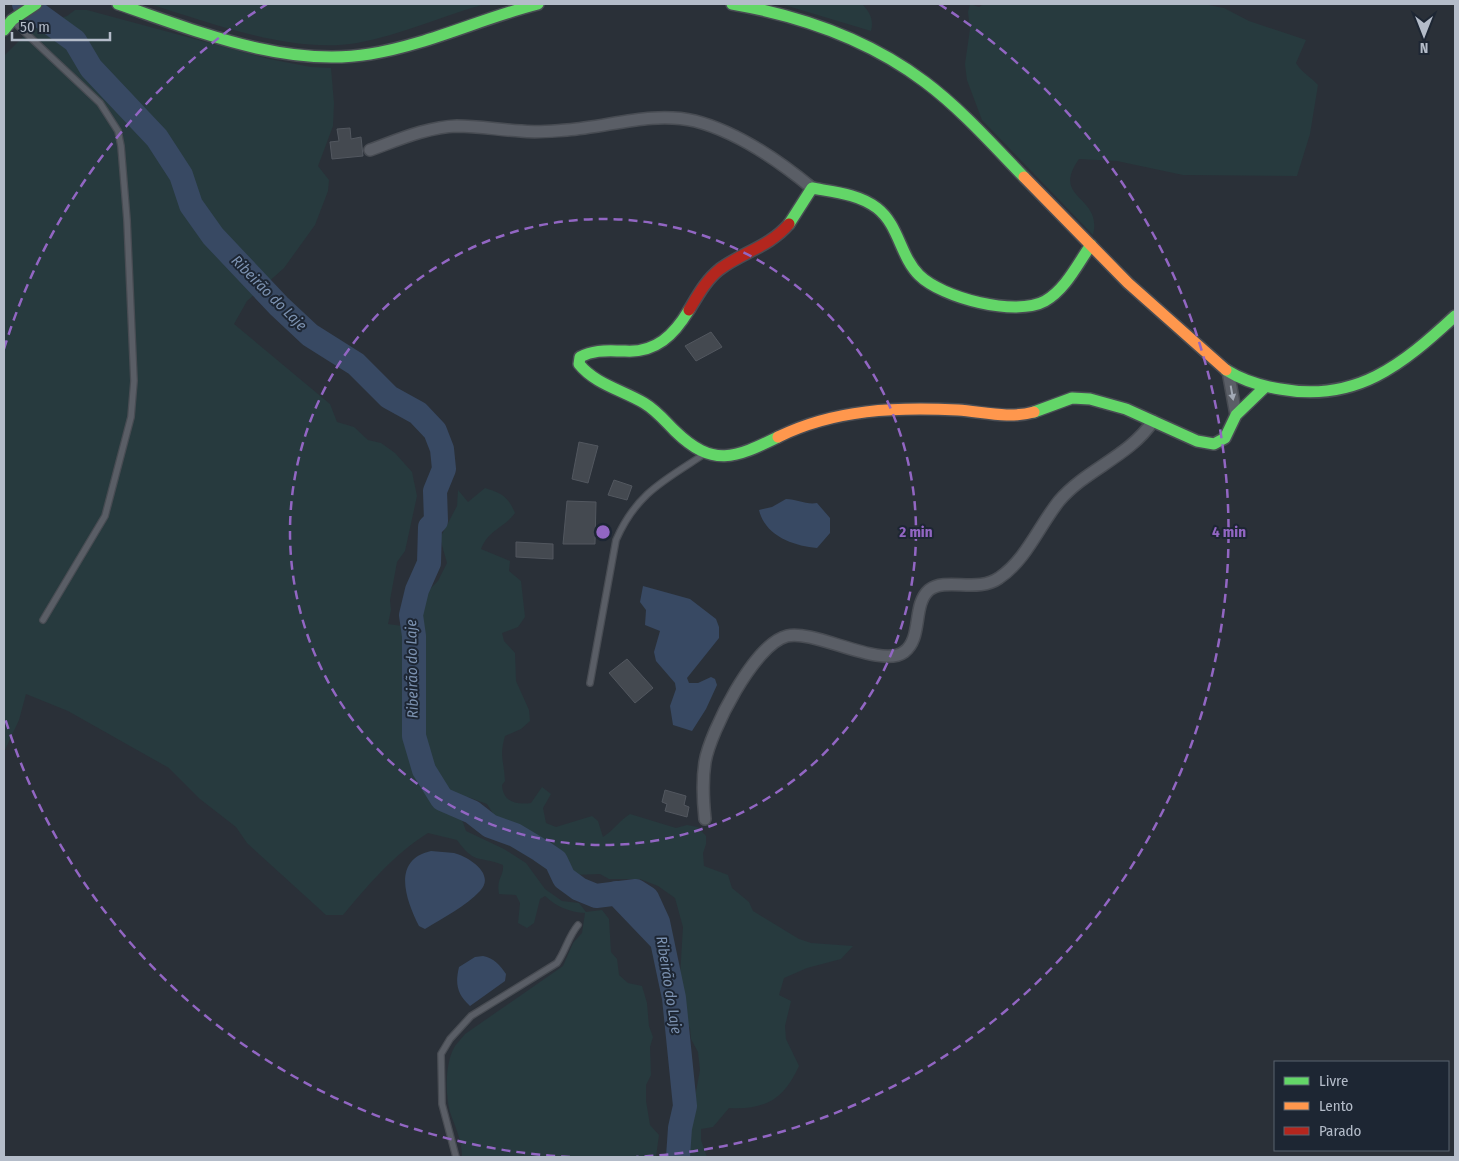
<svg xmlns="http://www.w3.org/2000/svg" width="1459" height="1161" font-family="'Fira Sans Condensed',sans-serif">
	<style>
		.green { fill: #273a3e }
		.water { fill: #384963 }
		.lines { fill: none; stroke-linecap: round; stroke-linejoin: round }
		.river { stroke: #384963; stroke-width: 24 }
		.building { fill: #444950; stroke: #52575f }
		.lane-casing { stroke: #484c53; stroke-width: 8 }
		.street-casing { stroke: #484c53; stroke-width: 14 }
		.fast-casing { stroke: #484c53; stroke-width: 14 }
		.slow-casing { stroke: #484c53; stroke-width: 14 }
		.jam-casing { stroke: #484c53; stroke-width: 14 }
		.lane { stroke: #5a5e66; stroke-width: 5.5 }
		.street { stroke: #5a5e66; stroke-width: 11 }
		.fast { stroke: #63d668; stroke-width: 11 }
		.slow { stroke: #ff974d; stroke-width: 11 }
		.jam { stroke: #b3261e; stroke-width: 11 }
		.oneway { fill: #a2a9b5 }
		.ring { fill: none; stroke: #9266c3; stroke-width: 2.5; stroke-dasharray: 9 6 }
		.labels { text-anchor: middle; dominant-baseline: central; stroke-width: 4; stroke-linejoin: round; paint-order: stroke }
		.water-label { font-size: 15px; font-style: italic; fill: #7c92b1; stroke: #1d2633 }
		.centre { fill: #9266c3; stroke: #1d2633; stroke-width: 2.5 }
		.ring-label { font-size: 15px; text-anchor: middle; font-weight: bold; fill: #9266c3; stroke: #1d2633; stroke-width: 4; stroke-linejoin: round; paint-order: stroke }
	</style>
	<rect width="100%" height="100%" fill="#2a3038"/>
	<path class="green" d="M149,4H485C442,16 401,35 357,43C291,54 212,23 149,4Z
		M781,4H862C870,12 874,20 871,31Z
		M970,4L979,7L984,4H1203L1224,8L1249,21L1306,40L1296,63C1302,73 1311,77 1318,85L1310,134L1297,176L1183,175L1117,161L1079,159C1050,200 1103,195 1093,235L982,120L967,80L965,64L970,29L968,12Z
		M75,10H87L269,59L311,67L331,68L334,103L333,126L318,166L329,180L328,191L315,225L284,268L247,301L234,324L330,404L337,422L354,427L368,440L381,443L395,453L412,472L417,496L405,551L397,562L390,600L391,610L388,624L422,629L421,612L425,594L438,581L447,563L440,538L457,506L458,490L468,502L485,488C501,493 508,496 515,513C503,529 489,529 481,549L510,561L509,571L521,581L525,617L518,627L502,633L504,641L515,653L516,681L529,710L530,721L521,729L505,736C499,757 504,760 505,781L502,785C503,802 516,805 531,803L542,787L551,794L543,808L546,823L556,827L592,816L598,821L603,837C614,830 619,821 630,814L676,828L687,825L698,827L706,836V844L703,853L704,866L728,875L732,888L749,902L753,911L799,939L811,943L853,946L841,959L807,968L784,978L779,995L791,1001L785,1026L786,1039L799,1066C784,1099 766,1110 729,1108L713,1127L701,1129V1140L707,1157H686L689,1149L692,1113L700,1070L698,1052L691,1039L690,1028L684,1020V988L680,976L683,927L675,898L658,886L640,879H609L600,874L573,875L566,871L559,849L546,839H535L523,830L497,820L487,804L468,797L460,801L459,811L466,831L504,849L526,863L545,889L562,901L579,903L586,912L602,910L609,919L611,952L617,959L619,975L628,983L642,986L647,1003L649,1026L653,1037L650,1047L651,1075L646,1085V1101L650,1125L659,1135L656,1157H462C462,1140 455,1127 450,1112C445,1094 445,1062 455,1046C458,1042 462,1038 465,1034L563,966L573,943L582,933L585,913C569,912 557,907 545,896L540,899L534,923L527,928L518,923L520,903L516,895L499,894C496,878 504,877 503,865C477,855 475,865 457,840L428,833C393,855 369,884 343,915H326L247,843L236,827L200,799L169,768L68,711L26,694L19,720L4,752V56L33,27L67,16Z"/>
	<path class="water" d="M786,499C797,499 806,505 817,503L830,518V533L817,548C794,546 765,536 759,510L772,507Z
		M643,586L690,599L716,619L719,627V638L687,678L689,683H698L711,677L715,679L717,685L706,709L692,731L673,725L670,706L676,689L675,683L656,661L654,652L660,631L645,625L646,610L640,602Z
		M431,851C438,852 447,852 454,853C469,857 496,874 480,891C466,906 443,918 425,929L419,926C406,900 391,860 431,851Z
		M483,956C494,958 500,965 506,974L505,981L470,1006C457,994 455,984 459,967L475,957Z"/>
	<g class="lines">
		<path class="river" d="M24,4L75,41L91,68L157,138L181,175L191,205L213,236L279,306L310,335L356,364L389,397L418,413L435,431L442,449L444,469L435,491L436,521L430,527L429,563L417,590L411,615L414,636V736L424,770L442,799L472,812L490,826L515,835L540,850L556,861L564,878L579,889L596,896L636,891L647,898L658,922L674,998L685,1106L680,1128L678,1157
			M616,893L660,939"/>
	</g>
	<path class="building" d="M350,128L351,139L361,137L363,156L332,159L330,142L339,141L337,129Z
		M711,332L722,347L696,361L685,346Z
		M579,442L598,446L588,483L572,479Z
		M614,480L632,486L627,500L608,495Z
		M567,501L596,502L595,544H563Z
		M516,542L553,544V559L516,557Z
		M627,659L653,688L635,703L609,673Z
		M665,790L686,796L684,805L689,807L687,817L665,811L667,804L662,802Z"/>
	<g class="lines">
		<g class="lane-casing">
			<path id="lane" d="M14,22L100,103L118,131L121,146L127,220L134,381L131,417L105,516L43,620
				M590,683L616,540C636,494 663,481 703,455
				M456,1157L442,1104L441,1054L450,1039L471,1016L557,963C566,950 568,937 578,925"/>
		</g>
		<g class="street-casing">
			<path id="street" d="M370,150C398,140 427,127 457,126C479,126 500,130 521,131C536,133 552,131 567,130C609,127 652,111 695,121C738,132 778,160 812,188
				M1228,371L1236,415
				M705,819C703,800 702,781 705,762C710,732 754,644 787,636C814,629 881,669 904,652C923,638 912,605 929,590C946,577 978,593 999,578C1026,560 1039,526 1059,501C1086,469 1129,457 1153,421"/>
		</g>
		<g class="fast-casing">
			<path id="fast" d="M118,4C197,31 285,68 370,54C427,45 482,18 538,4
				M732,4C801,16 868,39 925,82C961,109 992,144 1024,177
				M4,30L12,20L36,4
				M789,224L812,188C834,192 859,194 877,208C899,225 900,256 919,275C942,298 1016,317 1045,301C1066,289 1078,263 1091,245
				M689,310C674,335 656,353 625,351C609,351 595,349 580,357L579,364C595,384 622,390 644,403C656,410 665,421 675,431C713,468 735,458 778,437
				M1226,370C1242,380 1261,386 1280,389C1356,403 1402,365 1455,316
				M1034,412L1072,398L1090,399L1126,409L1197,441L1214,444L1225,438L1236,415L1265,387"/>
		</g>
		<g class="slow-casing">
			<path id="slow" d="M1024,177L1128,283L1226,370
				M778,437C835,409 896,407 958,410C984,412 1009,419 1034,412"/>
		</g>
		<g class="jam-casing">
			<path id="jam" d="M689,310C698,295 706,280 720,269C743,252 769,247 789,224"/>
		</g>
		<use href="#lane" class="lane"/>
		<use href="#street" class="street"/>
		<use href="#fast" class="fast"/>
		<use href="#slow" class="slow"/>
		<use href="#jam" class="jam"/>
	</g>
	<defs><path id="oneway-solid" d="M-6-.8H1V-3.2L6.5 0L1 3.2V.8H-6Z" transform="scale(1.25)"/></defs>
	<use class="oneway" href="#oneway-solid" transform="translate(1232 393) rotate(80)"/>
	<g class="ring">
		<circle cx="603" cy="532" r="313"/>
		<path d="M570 1157A626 626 0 0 1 4 715M4 349A626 626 0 0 1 267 4M939 4A626 626 0 0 1 636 1157"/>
	</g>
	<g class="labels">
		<g class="water-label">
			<text transform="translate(269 293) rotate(45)">Ribeirão do Laje</text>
			<text transform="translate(412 669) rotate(-91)">Ribeirão do Laje</text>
			<text transform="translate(669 985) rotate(81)">Ribeirão do Laje</text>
		</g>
	</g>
	<circle cx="603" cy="532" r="8" class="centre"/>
	<g class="ring-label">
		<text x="916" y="537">2 min</text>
		<text x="1229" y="537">4 min</text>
	</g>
	<rect width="1459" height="1161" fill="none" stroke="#b4bcc9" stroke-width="10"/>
	<rect x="1274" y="1061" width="175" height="90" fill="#1d2633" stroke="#59626f"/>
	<rect x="1284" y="1077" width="25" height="8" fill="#63d668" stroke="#59626f"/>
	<text x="1319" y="1086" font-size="15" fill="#b4bcc9">Livre</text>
	<rect x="1284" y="1102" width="25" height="8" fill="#ff974d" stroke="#59626f"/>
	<text x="1319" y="1111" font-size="15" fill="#b4bcc9">Lento</text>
	<rect x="1284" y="1127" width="25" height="8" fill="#b3261e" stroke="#59626f"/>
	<text x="1319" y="1136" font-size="15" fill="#b4bcc9">Parado</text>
	<g transform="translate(1424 35) rotate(180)" stroke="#1d2633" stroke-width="4" paint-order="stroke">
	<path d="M0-4L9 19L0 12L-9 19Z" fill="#b4bcc9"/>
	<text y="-8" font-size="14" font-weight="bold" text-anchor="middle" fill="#b4bcc9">N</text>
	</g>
	<path d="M12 32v8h98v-8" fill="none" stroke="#b4bcc9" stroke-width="2.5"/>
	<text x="20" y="32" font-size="15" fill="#b4bcc9" stroke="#1d2633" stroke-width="4" paint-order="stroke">50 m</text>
</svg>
